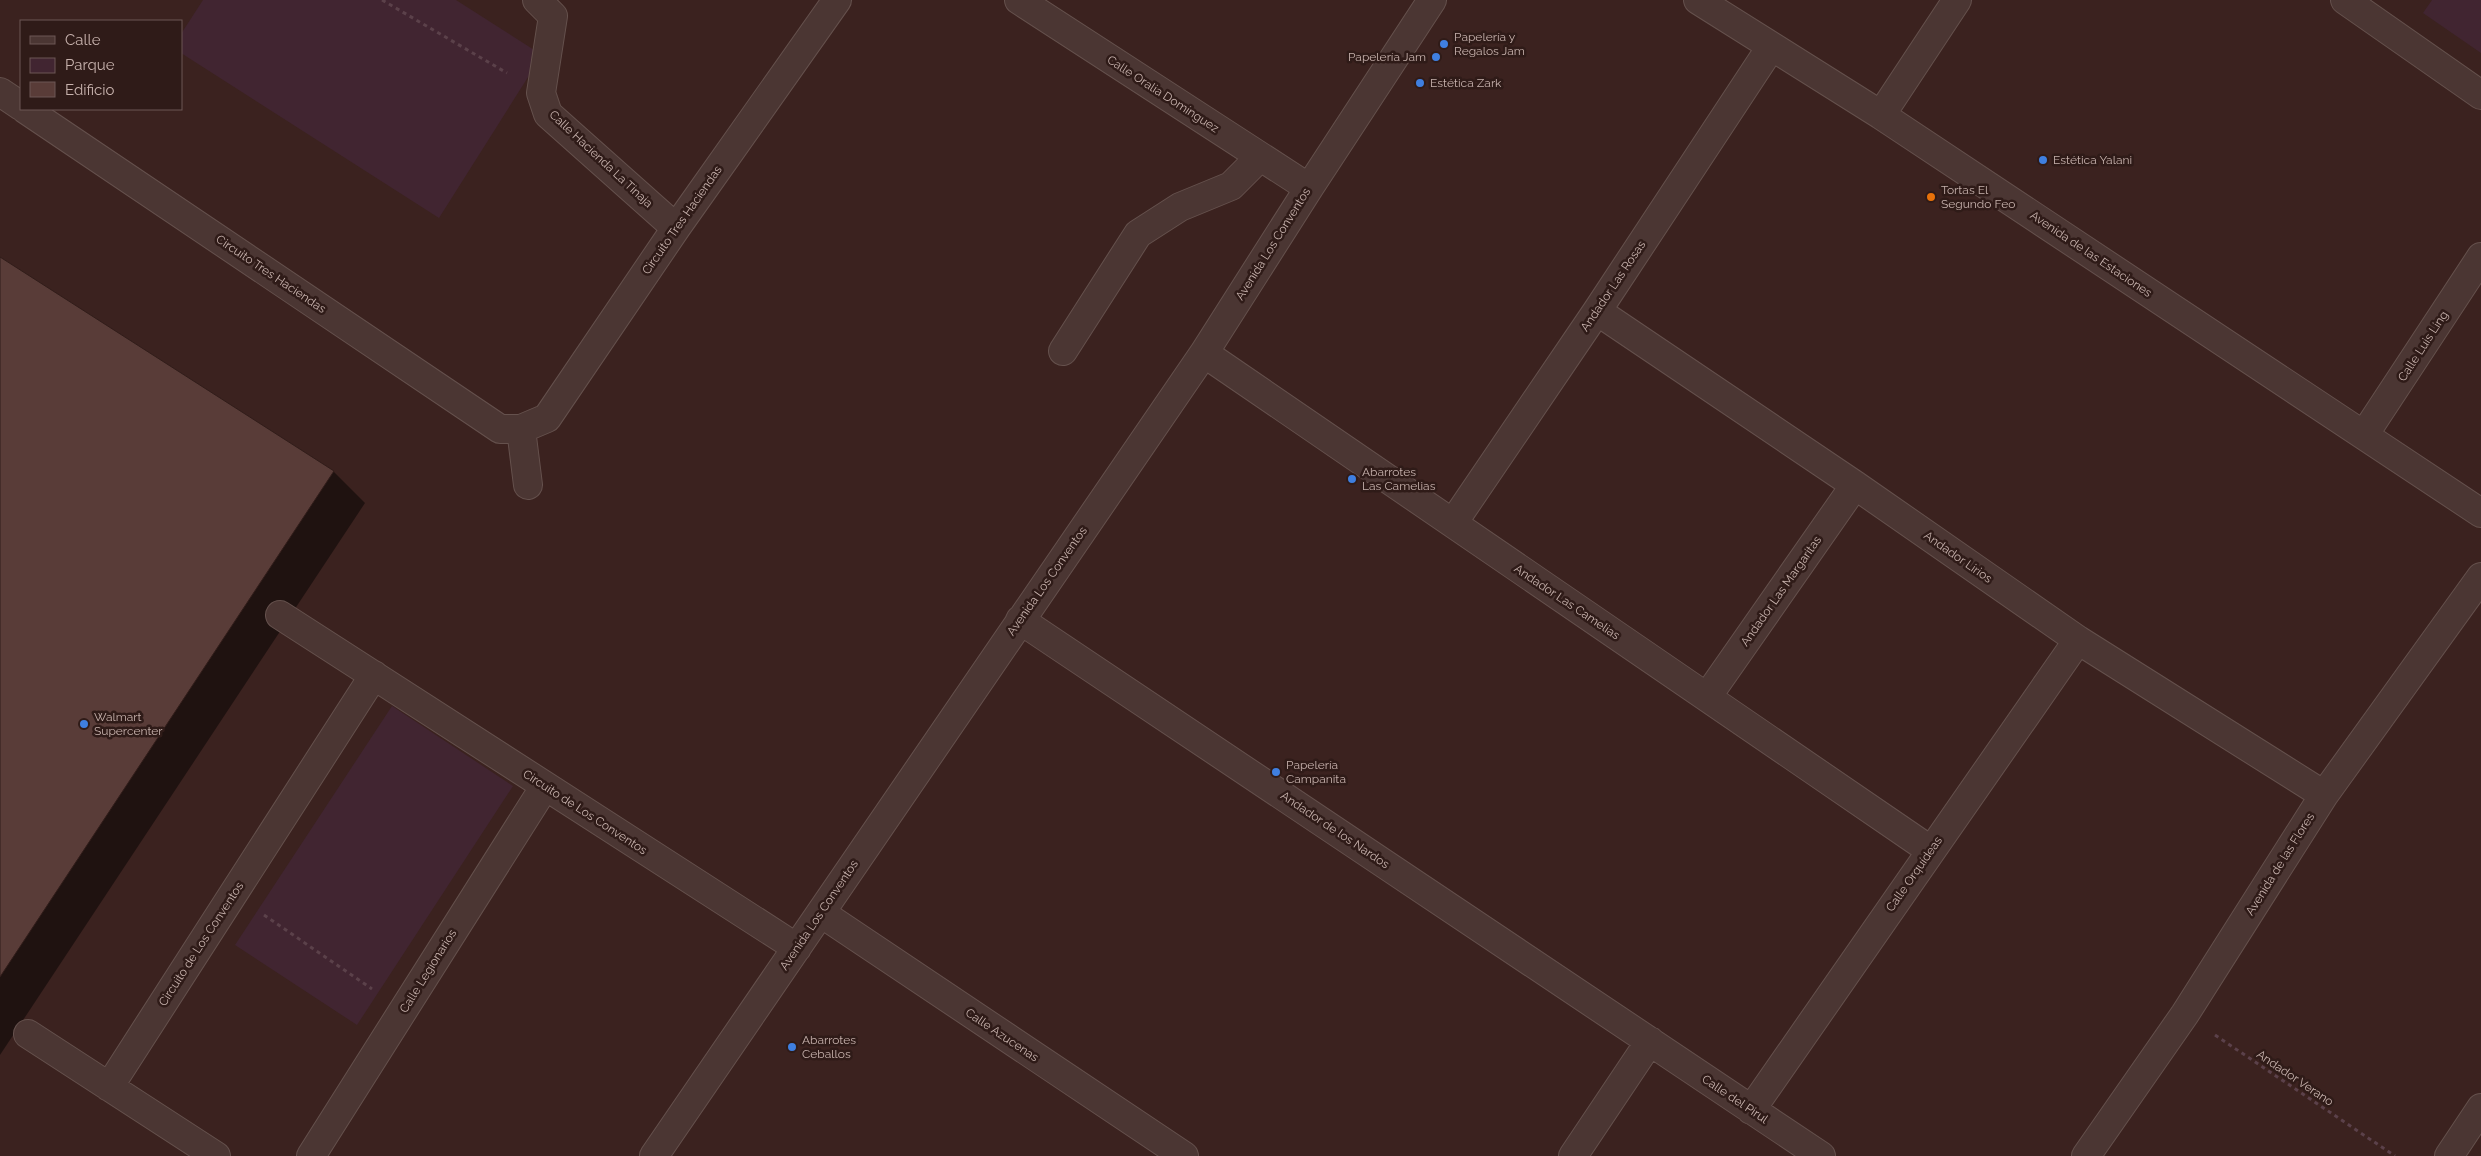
<svg xmlns="http://www.w3.org/2000/svg" width="2481" height="1156" font-family="Raleway,sans-serif">
	<style>
		.green { fill: #412531 }
		.shadow { fill: #0007 }
		.building { fill: #593c38; stroke: #311d1a }
		.lines { fill: none; stroke-linecap: round; stroke-linejoin: round }
		.minor-casing { stroke: #65514d; stroke-width: 30 }
		.path { stroke: #5b414a; stroke-width: 3; stroke-dasharray: 4 4; stroke-linecap: butt }
		.minor { stroke: #4b3633; stroke-width: 28 }
		.shop-dot { fill: #3f7fe0; stroke: #2f1b18; stroke-width: 2 }
		.food-dot { fill: #e8710a; stroke: #2f1b18; stroke-width: 2 }
		.labels { text-anchor: middle; dominant-baseline: central; stroke-width: 5; stroke-linejoin: round; paint-order: stroke }
		.poi-label { font-size: 12px; fill: #c7b2ad; stroke: #2f1b18; text-anchor: start }
		.street-label { font-size: 12px; fill: #c7b2ad; stroke: #2f1b18 }
	</style>
	<rect width="100%" height="100%" fill="#3b221f"/>
	<path class="green" d="M203,0H456L542,55L439,218L181,53V34Z
		M2432,0H2481V53L2423,13Z
		M392,706L513,786L357,1025L235,945Z"/>
	<path class="shadow" d="M0,259L334,472L365,503L0,1055Z"/>
	<path class="building" d="M0,257L334,471L0,977Z"/>
	<g class="lines">
		<g class="minor-casing">
			<path id="minor" d="M537,0L553,16L541,93L548,114L676,228
				M1019,0L1309,188
				M1698,0L1881,115L2481,513
				M2345,0L2481,95
				M0,92L21,106
				M25,109L500,429H521L547,418L676,228L837,0
				M1881,115L1957,0
				M1597,311L1855,485L2078,640L2324,795
				M1063,351L1138,234L1180,207L1231,186L1260,157
				M1204,353L1930,850
				M521,429L528,485
				M2364,435L2481,257
				M1453,523L1597,311L1771,47
				M280,615L797,948
				M1020,620L1821,1156
				M1707,697L1855,485
				M821,913L1184,1156
				M28,1034L216,1156
				M109,1087L374,675
				M1751,1110L2078,640
				M311,1156L545,786
				M654,1156L1204,353L1309,188L1432,0
				M1573,1156L1650,1041
				M2086,1156L2185,1014L2324,795L2481,577
				M2449,1156L2481,1108"/>
		</g>
		<path class="path" d="M382,0L507,73
			M264,915L372,989
			M2215,1035L2395,1156"/>
		<use href="#minor" class="minor"/>
	</g>
	<g class="shop-dot">
		<circle cx="1444" cy="44" r="5"/>
		<circle cx="1436" cy="57" r="5"/>
		<circle cx="1420" cy="83" r="5"/>
		<circle cx="2043" cy="160" r="5"/>
		<circle cx="1352" cy="479" r="5"/>
		<circle cx="84" cy="724" r="5"/>
		<circle cx="1276" cy="772" r="5"/>
		<circle cx="792" cy="1047" r="5"/>
	</g>
	<circle class="food-dot" cx="1931" cy="197" r="5"/>
	<g class="labels">
		<g class="poi-label">
			<text x="1454" y="37">Papelería y<tspan x="1454" dy="14">Regalos Jam</tspan></text>
			<text x="1426" y="57" text-anchor="end">Papelería Jam</text>
			<text x="1430" y="83">Estética Zark</text>
			<text x="2053" y="160">Estética Yalani</text>
			<text x="1941" y="190">Tortas El<tspan x="1941" dy="14">Segundo Feo</tspan></text>
			<text x="1362" y="472">Abarrotes<tspan x="1362" dy="14">Las Camelias</tspan></text>
			<text x="94" y="717">Walmart<tspan x="94" dy="14">Supercenter</tspan></text>
			<text x="1286" y="765">Papelería<tspan x="1286" dy="14">Campanita</tspan></text>
			<text x="802" y="1040">Abarrotes<tspan x="802" dy="14">Ceballos</tspan></text>
		</g>
		<g class="street-label">
			<text transform="translate(1163 94) rotate(33)">Calle Oralia Domínguez</text>
			<text transform="translate(601 159) rotate(43)">Calle Hacienda La Tinaja</text>
			<text transform="translate(682 220) rotate(-55)">Circuito Tres Haciendas</text>
			<text transform="translate(1273 244) rotate(-58)">Avenida Los Conventos</text>
			<text transform="translate(2091 254) rotate(34)">Avenida de las Estaciones</text>
			<text transform="translate(271 274) rotate(34)">Circuito Tres Haciendas</text>
			<text transform="translate(1613 286) rotate(-56)">Andador Las Rosas</text>
			<text transform="translate(2423 346) rotate(-57)">Calle Luis Ling</text>
			<text transform="translate(1958 557) rotate(35)">Andador Lirios</text>
			<text transform="translate(1047 581) rotate(-55)">Avenida Los Conventos</text>
			<text transform="translate(1781 591) rotate(-55)">Andador Las Margaritas</text>
			<text transform="translate(1567 602) rotate(34)">Andador Las Camelias</text>
			<text transform="translate(585 812) rotate(33)">Circuito de Los Conventos</text>
			<text transform="translate(1335 830) rotate(34)">Andador de los Nardos</text>
			<text transform="translate(2280 864) rotate(-58)">Avenida de las Flores</text>
			<text transform="translate(1914 874) rotate(-55)">Calle Orquídeas</text>
			<text transform="translate(819 915) rotate(-56)">Avenida Los Conventos</text>
			<text transform="translate(201 944) rotate(-57)">Circuito de Los Conventos</text>
			<text transform="translate(428 971) rotate(-58)">Calle Legionarios</text>
			<text transform="translate(1002 1035) rotate(34)">Calle Azucenas</text>
			<text transform="translate(2295 1078) rotate(34)">Andador Verano</text>
			<text transform="translate(1735 1099) rotate(34)">Calle del Pirul</text>
		</g>
	</g>
	<rect x="20" y="20" width="162" height="90" fill="#2f1b18" stroke="#6c5754"/>
	<rect x="30" y="36" width="25" height="8" fill="#4b3633" stroke="#6c5754"/>
	<text x="65" y="45" font-size="15" fill="#c7b2ad">Calle</text>
	<rect x="30" y="58" width="25" height="15" fill="#412531" stroke="#6c5754"/>
	<text x="65" y="70" font-size="15" fill="#c7b2ad">Parque</text>
	<rect x="30" y="82" width="25" height="15" fill="#593c38" stroke="#6c5754"/>
	<text x="65" y="95" font-size="15" fill="#c7b2ad">Edificio</text>
</svg>
